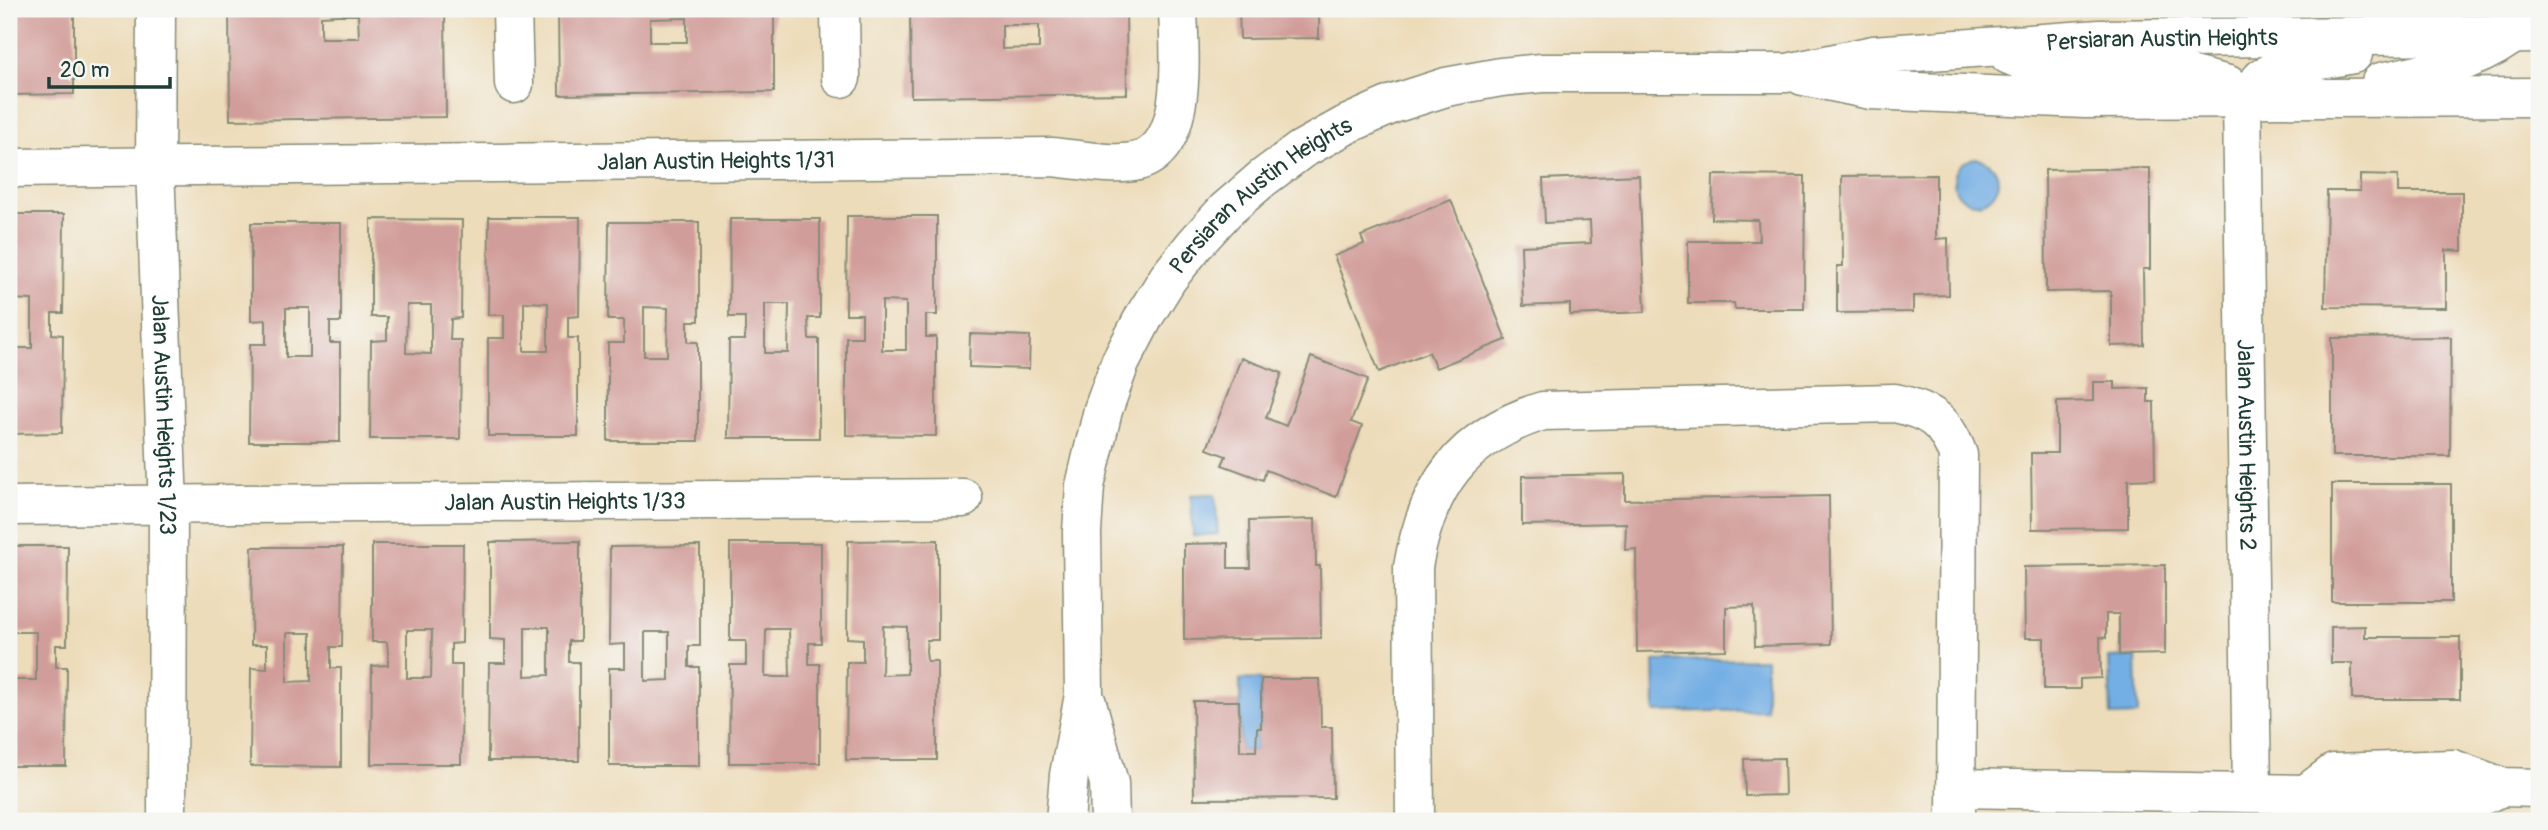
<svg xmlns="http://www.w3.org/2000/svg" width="2548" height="830" font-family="Pangolin,sans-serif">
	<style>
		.water { fill: #73aee4; stroke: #49768c; stroke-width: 2 }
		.building { fill: #d19d9a; fill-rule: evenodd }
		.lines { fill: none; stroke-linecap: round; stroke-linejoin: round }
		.minor-casing { stroke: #868c76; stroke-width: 41 }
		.minor { stroke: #fff; stroke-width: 38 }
		.labels { text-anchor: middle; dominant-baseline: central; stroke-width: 6; stroke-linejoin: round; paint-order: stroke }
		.street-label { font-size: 23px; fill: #1f3d34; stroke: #f6f6f2 }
	</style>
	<rect width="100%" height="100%" fill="#f6f6f2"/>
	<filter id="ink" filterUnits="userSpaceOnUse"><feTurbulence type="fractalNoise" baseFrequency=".0143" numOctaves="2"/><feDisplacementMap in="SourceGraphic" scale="14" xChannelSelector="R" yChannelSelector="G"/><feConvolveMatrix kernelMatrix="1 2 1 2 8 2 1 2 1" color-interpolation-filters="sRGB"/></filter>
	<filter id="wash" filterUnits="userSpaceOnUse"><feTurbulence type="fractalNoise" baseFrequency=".00686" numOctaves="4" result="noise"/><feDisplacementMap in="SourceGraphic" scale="28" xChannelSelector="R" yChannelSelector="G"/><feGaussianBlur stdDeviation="1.57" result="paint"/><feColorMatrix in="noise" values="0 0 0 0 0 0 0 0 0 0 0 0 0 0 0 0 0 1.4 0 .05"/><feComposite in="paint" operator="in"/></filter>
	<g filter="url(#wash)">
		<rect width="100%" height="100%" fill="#eddcb9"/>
		<path class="water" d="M1954 181a22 22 0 1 1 44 0a22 22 0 1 1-44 0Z
			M1215,494L1218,534L1193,536L1191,495Z
			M2136,657L2138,715L2111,716L2109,658Z
			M1766,659V710L1655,712L1654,661Z
			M1261,679V728L1257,729L1256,751H1240V680Z"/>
		<g id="blocks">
			<path class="building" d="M9,9H74V94L9,95Z
				M229,9H445L446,117L230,120ZM338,15H358L359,38H321V16Z
				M558,9H774V92L559,95ZM687,18V42H650V19Z
				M910,9H1126L1127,94L911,97ZM1002,25H1039V48L1002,49Z
				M1239,9H1319V38L1240,39Z
				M2150,168V269H2143L2144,345L2111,346V291L2046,292L2045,170Z
				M1639,175L1645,312L1570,315V304L1523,306L1521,246L1591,243L1590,221L1545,223L1543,179Z
				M1713,175L1805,176L1804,309H1735L1734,303H1688V241H1759L1758,220L1712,219Z
				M1936,175V239L1948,238L1949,295L1913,296V312L1837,313V266H1843L1842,176Z
				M2360,175L2398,176V192H2462V251L2446,250V308L2325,307L2327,191H2360Z
				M1451,200L1506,340L1436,368L1429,352L1379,372L1334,256L1364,244L1361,236Z
				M9,214H64L63,313H52V334L63,335L62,433L9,434V348H32V300L9,299Z
				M847,216H937V315H926V337H936V436L846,435V337H862V314H846ZM882,301L906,302V350H882Z
				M489,217H580L579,316L568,317V338H578V436H488V338H504V315H488ZM524,302L548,303V351H524Z
				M371,219L462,220L461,318L451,319L450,340H461L460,439H370L371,341L387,340V317H371ZM407,305H431V354L406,353Z
				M730,219H820V318H808L809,339H819V438H728L729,340H745V317H729ZM765,304H789L788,353H765Z
				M609,222H699V321H688V342H698V441H608V343H624V320H608ZM644,307L668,308L667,356H644Z
				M251,223H341V322H330V343H340V442H249L250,344H266V320L251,321ZM286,308H310V357H286Z
				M970,334L1030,336L1029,369L969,367Z
				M2451,337L2450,456H2332V338Z
				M1311,357L1368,379L1351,422L1362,426L1336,497L1266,470L1263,480L1222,465L1226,456L1207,449L1241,358L1282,373L1266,418L1286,426Z
				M2093,382H2115V389L2148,388V402H2154L2155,479L2128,480V528L2032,529L2031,453H2057V402L2093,401Z
				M1625,474V500L1829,496L1831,644L1755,646L1754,606L1726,607V650L1637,652L1636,549L1625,550L1626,523L1522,525V476Z
				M2332,484H2451V602H2332Z
				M1315,519L1316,566H1320L1321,638L1184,640V544L1228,543V568H1250L1249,521Z
				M938,540V640H927L926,650L927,661H937V760H846L847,662H863V639L847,638L848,541ZM883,626L907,627V674L882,675Z
				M580,541V641H569V662H579V761H488L489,663H505V640L490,639V542ZM525,627H549V675L525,676Z
				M730,543H821V643H809V664H820V763H729L730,665H746V641H730ZM766,629H789L790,677H765Z
				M372,544H463L462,643L451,644V665H462L461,764H371L372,666L388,665V653L387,642H372ZM407,630H432L431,678H407Z
				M9,546H68L67,645H56V667H67L66,766H9ZM12,632H36V680H11Z
				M700,546V646H689V667H699V766H609V668H625V644L609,645L610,547ZM645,632H669V680L645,681Z
				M252,547H343L342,647H331V668H341V767L250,766L251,668L267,669V645H251ZM287,633H311V681L287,682Z
				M2165,565V654L2119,655V614H2106V638L2100,637L2101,678L2080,679V689H2044V638H2025L2024,567Z
				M2365,626V637H2460V699H2352V663H2331V627Z
				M1261,679H1320L1321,727H1332L1333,798L1194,799L1193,701H1239L1240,751H1256L1257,728H1261Z
				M1784,758L1785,795L1745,796L1744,759Z"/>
		</g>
	</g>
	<g filter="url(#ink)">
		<use href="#blocks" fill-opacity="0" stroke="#868c76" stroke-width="2"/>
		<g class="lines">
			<g class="minor-casing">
				<g id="minor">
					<path id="s1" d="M156,9L155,167L168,506L167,821"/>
					<path d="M512,9L514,84"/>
					<path d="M840,9L841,78"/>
					<path d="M2009,55L2033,65L2070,71L2130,69L2176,72L2228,85"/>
					<path d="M1803,76L1870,90L2085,99L2539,97"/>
					<path d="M2381,82C2425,73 2471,64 2508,38"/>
					<path id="s2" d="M2242,99L2252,793"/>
					<path d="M2242,99L2263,77L2287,66L2353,54"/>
					<path id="s3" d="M9,168L1051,157C1076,159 1114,167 1138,161C1190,147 1179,50 1178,9"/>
					<path id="s4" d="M9,506L963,498"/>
					<path d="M1087,703L1109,783L1110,821"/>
					<path d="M1957,788L2306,794L2330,807H2455L2502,787"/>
					<path d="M2306,794L2334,773L2453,769L2502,787L2539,788"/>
					<path id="s5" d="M1065,821L1069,775L1084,695L1082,532L1085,486L1103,410L1120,363L1145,315L1168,278L1195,244L1226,210L1263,178L1301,150L1346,125L1393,104L1446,87L1501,77L1542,73H1787L1873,55L2100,39L2539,34"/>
					<path d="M1415,821L1413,567C1427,485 1462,436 1543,411L1895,403C1931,411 1945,420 1958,455L1956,821"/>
				</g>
			</g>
			<use href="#minor" class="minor"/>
		</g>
	</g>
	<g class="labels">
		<g class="street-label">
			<text stroke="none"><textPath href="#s5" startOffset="1626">Persiaran Austin Heights</textPath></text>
			<text stroke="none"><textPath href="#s3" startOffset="707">Jalan Austin Heights 1/31</textPath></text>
			<text stroke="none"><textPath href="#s5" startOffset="688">Persiaran Austin Heights</textPath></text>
			<text stroke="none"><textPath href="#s1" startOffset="406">Jalan Austin Heights 1/23</textPath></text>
			<text stroke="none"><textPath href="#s2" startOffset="346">Jalan Austin Heights 2</textPath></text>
			<text stroke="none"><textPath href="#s4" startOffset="556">Jalan Austin Heights 1/33</textPath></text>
		</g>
	</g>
	<rect width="2548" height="830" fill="none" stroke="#f6f6f2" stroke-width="35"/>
	<path d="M49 77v10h121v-10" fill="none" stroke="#1f3d34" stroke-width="3.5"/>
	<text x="60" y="77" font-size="21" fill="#1f3d34" stroke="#f6f6f2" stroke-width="5" paint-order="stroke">20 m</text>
</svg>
